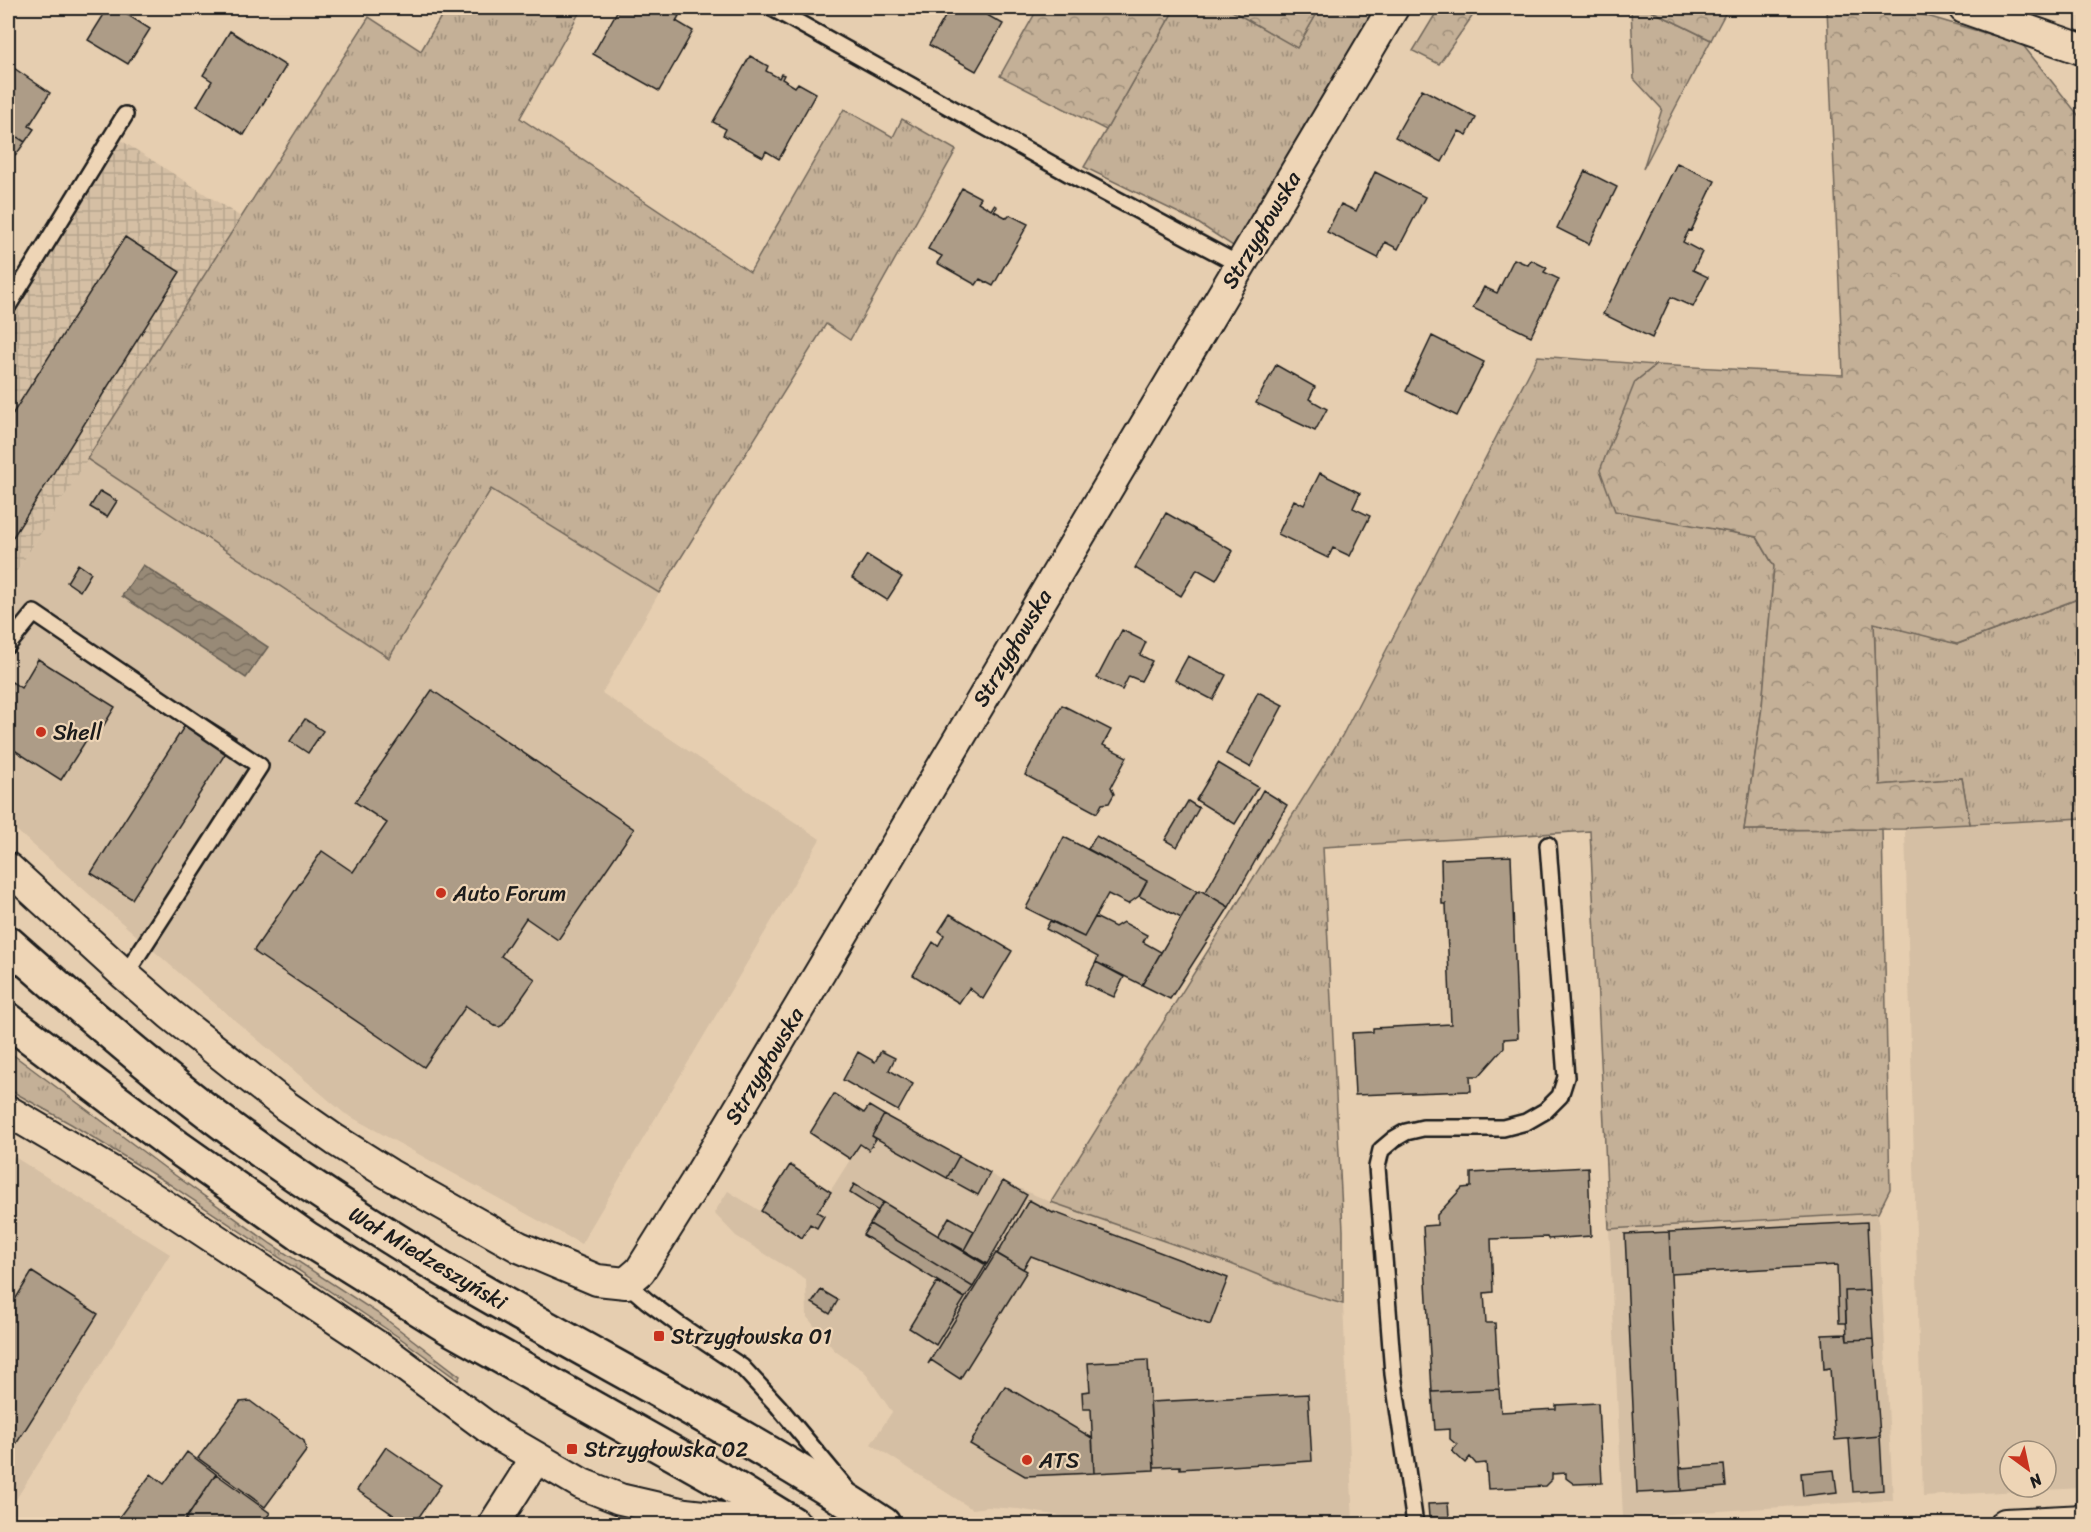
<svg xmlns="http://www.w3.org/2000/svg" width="2091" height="1532" font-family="Sriracha,sans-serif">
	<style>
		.built { fill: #d5bfa4; fill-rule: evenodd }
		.industrial { fill: url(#industrial-grid) }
		.grass { fill: url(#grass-tufts); stroke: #70665a; stroke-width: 1.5 }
		.forest { fill: url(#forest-crowns); stroke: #70665a; stroke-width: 1.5 }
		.water { fill: url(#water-waves); stroke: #665e53; stroke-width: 1.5 }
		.building { fill: #ad9c87; stroke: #1c1c1c; stroke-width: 1.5 }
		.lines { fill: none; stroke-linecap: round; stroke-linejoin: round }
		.service-casing { stroke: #1c1c1c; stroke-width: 20 }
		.minor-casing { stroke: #1c1c1c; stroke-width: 34 }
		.secondary-casing { stroke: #1c1c1c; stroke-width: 38 }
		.service { stroke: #eed5b6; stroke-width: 15 }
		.minor { stroke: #eed5b6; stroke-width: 30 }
		.secondary { stroke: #eed5b6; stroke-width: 33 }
		.poi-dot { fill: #c8321e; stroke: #eed5b6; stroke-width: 2 }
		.labels { text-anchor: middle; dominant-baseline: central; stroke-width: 4.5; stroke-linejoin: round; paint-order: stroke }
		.street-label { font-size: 22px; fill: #1c1c1c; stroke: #eed5b6 }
		.poi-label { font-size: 22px; fill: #1c1c1c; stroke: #eed5b6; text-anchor: start }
	</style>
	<defs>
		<pattern id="industrial-grid" width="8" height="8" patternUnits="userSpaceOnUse" patternTransform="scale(1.5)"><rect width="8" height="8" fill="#d5bfa4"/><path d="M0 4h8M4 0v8" fill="none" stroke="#b6a48d"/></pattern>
		<pattern id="grass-tufts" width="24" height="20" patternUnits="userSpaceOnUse" patternTransform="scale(1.5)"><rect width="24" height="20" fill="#c4b097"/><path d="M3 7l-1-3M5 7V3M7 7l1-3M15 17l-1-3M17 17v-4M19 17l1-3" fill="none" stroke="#9e8e7a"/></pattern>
		<pattern id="forest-crowns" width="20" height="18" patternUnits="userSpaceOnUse" patternTransform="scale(1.5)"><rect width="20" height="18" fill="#c4b097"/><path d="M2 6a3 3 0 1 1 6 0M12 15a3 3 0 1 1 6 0" fill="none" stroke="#9e8e7a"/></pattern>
		<pattern id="water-waves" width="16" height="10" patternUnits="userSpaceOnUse" patternTransform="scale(1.5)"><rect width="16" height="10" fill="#988a77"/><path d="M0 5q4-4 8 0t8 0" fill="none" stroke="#7b7061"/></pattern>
	</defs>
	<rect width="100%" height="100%" fill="#e6ceb0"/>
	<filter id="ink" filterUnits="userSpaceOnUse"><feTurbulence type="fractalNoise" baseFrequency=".0167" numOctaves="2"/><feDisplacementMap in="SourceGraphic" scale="12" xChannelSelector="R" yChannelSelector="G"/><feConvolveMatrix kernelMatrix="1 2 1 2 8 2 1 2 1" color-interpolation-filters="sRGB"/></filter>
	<g filter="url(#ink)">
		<path class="built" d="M87,459L389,658L491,489L659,593L602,693L820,839L581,1244L344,1113L186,979L8,823V585Z
			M2083,818V1488L1923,1496L1905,829L1909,827ZM2010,1451H2046V1487H2010Z
			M884,1115L1003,1181L1051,1202L1231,1264L1298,1291L1343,1304L1353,1524H1075L1060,1516L1018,1509L988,1507L972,1509L871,1444L892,1412L864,1371L835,1351L807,1317L806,1279L736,1236L714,1213L728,1191L802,1237L810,1224L817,1228L824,1217L817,1212L860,1144L872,1136Z
			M8,1153L170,1254L8,1512Z
			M1878,1213L1893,1500L1623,1517L1609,1229Z"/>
		<path class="industrial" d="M119,139L241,217L8,585V327Z"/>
		<path class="grass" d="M446,8H582L520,118L750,272L844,109L893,137L902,119L956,150L850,340L826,324L659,593L491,489L389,658L87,459L369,17L421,51Z
			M1175,8H1227L1297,47L1320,8H1380L1233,246L1195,221L1084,167L1106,130Z
			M1631,8H1646L1711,40L1643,169L1662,109L1634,79Z
			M1538,356L1656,365L1635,382L1615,510L1757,537L1774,566L1762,707L1744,830L1882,829L1890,1189L1878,1213L1609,1229L1590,831L1323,847L1343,1230V1304L1298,1291L1231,1264L1051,1202L1342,736Z
			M2083,597V818L1970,824L1962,778L1880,785L1874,622L1958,644Z
			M8,1051L165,1168L271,1244L379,1314L460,1376L458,1380L400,1338L169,1184L71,1124L8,1089Z"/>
		<path class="forest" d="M1038,8H1175L1106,130L1000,76Z
			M1227,8H1320L1297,48Z
			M1439,8H1478L1439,64L1413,51Z
			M1646,8H1728L1711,40Z
			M1827,8H1863L1868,9L1869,8H1900L2022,44L2083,121V597L1957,644L1874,623L1880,785L1962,778L1970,824L1910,827L1905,829L1744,830L1762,707L1774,566L1757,537L1615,511L1600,470L1635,382L1656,365L1843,375Z"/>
		<path class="water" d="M143,565L268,647L246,678L122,596Z"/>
		<path class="building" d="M108,8H117L150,29L128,64L88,40Z
			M619,8H665L679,16L676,21L693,31L659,91L593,54Z
			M950,8H975L1003,24L976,71L929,45Z
			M230,31L286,66L244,135L197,106L212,81L203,75Z
			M750,56L768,66L766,71L779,78L781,74L784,75L782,79L795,87L798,83L816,93L779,159L766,151L763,157L723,135L726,129L713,122Z
			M8,64L50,93L29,126L34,129L25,142L8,131Z
			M1422,89L1476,118L1467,135L1459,131L1442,162L1395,137Z
			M8,131L25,142L16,155L12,152L8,159Z
			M1677,163L1715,181L1691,231L1689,230L1683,242L1702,252L1693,270L1708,277L1693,307L1671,297L1652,338L1603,314Z
			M1585,171L1617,187L1589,244L1557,228Z
			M1375,172L1425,197L1398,249L1385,242L1378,258L1327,232L1341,204L1356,211Z
			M962,188L981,198L978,202L991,210L994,205L997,207L994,211L1007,218L1010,215L1028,224L993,286L980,279L976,285L937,263L942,256L928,249Z
			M125,237L180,272L8,545V421Z
			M1514,259L1528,265L1531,260L1547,268L1544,272L1559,279L1531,336L1473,308L1484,287L1497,293Z
			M1432,336L1484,362L1457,416L1406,391Z
			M1276,365L1315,387L1309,399L1327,409L1315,431L1256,403Z
			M1320,473L1360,493L1353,508L1370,516L1350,556L1333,548L1328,558L1278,534L1294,500L1304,505Z
			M100,491L117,501L107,517L90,507Z
			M1166,513L1233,551L1216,580L1197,569L1181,596L1135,568Z
			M867,555L902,577L887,600L852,578Z
			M78,564L91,573L80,591L67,582Z
			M1122,630L1146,642L1140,655L1152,661L1141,681L1129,676L1122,690L1097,678Z
			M1188,656L1226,675L1213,700L1175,680Z
			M38,659L115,707L96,738L90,734L61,780L8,746V690L12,682L21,688Z
			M432,690L634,829L558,940L526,918L501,956L535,979L503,1025L499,1027L495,1026L466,1006L424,1067L256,953L254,950L322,851L353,872L387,823L355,802Z
			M1258,692L1283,705L1250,767L1226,754Z
			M1062,705L1111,730L1103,745L1127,757L1111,787L1114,794L1109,803L1102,804L1097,813L1025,775Z
			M194,711L236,737L132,899L91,873Z
			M305,719L323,731L308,753L290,741Z
			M1218,763L1258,787L1235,824L1196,800Z
			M1263,790L1287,805L1229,907L1205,893Z
			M1188,801L1199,808L1177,847L1165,840Z
			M1096,836L1197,891L1181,918L1139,896L1147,881L1088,849Z
			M1064,837L1147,881L1139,896L1128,904L1108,894L1084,937L1026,908Z
			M1511,856L1518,1038L1504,1039V1048L1479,1076H1470L1471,1091L1355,1095L1352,1033L1373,1032V1028L1451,1024L1446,904H1442L1441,859Z
			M1200,890L1229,907L1170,999L1142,985L1197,891L1199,892Z
			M950,914L1012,951L983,999L969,988L959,1003L913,975L933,942L938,946L944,935L939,931Z
			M1095,917L1115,927L1123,922L1147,935L1143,942L1161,952L1142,985L1096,962L1098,957L1046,929L1050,921L1084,937Z
			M1096,962L1124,977L1114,997L1085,984Z
			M881,1051L895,1058L889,1070L913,1084L898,1111L843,1080L858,1052L875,1062Z
			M834,1094L864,1113L869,1106L884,1115L872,1136L876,1139L869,1150L860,1144L850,1159L810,1133Z
			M884,1115L959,1156L947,1178L872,1136Z
			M959,1156L990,1173L978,1195L947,1178Z
			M790,1165L831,1192L817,1212L824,1216L817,1228L810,1224L802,1238L761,1211Z
			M1588,1167L1591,1236L1548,1239L1547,1237L1491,1239L1493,1292L1484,1293L1486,1323H1495L1499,1389L1432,1392L1423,1226L1437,1225V1215L1462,1188L1471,1187V1173Z
			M1003,1181L1027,1195L987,1264L964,1250Z
			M854,1184L883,1202L878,1211L850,1193Z
			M1029,1200L1053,1213L1054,1212L1228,1278L1210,1325L1031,1256L1023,1269L997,1254Z
			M883,1202L986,1265L973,1287L870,1224Z
			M949,1217L974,1231L964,1250L938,1236Z
			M1867,1222L1870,1290L1845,1291L1846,1323H1839L1837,1265L1671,1274L1669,1232Z
			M870,1224L973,1287L965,1298L863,1235Z
			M1669,1232L1681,1491L1637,1493L1625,1234Z
			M996,1253L1027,1271L960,1379L931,1360L928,1364Z
			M32,1272L98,1314L8,1457V1311Z
			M937,1282L965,1298L936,1345L909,1328Z
			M821,1290L838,1300L830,1314L812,1303Z
			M1870,1290L1873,1339L1847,1340L1845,1291Z
			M1846,1334L1847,1340L1873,1339L1880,1436L1835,1440L1830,1368L1824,1369L1822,1335Z
			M1148,1360L1154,1470L1094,1473L1091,1409H1083L1082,1392L1090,1391L1088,1363Z
			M1005,1386L1092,1438L1094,1473L1025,1476L970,1444Z
			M1499,1389L1501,1412L1556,1409V1405L1598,1403L1602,1483L1574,1484L1566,1478V1473L1552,1474V1479L1545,1486L1488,1489L1486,1463L1476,1464L1470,1457L1465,1463L1452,1451L1457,1445L1450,1439V1429L1435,1430L1432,1392Z
			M1308,1394L1312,1461L1180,1469V1466L1154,1467L1150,1402Z
			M250,1401L304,1441L306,1451L265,1507L198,1458L240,1402Z
			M1880,1436L1883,1490L1853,1492L1849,1439Z
			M386,1447L441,1485L414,1524H407L357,1490Z
			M187,1452L216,1474L183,1524H114L151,1474L164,1484Z
			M1724,1465L1726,1487L1681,1491L1680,1468Z
			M1834,1470L1837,1492L1803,1496L1801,1473Z
			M216,1474L270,1513L262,1524H191L186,1521V1518Z
			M1448,1503L1449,1517H1429L1428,1504Z"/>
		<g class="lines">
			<g class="service-casing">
				<path id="service" d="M772,8L1075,177L1240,265
					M8,306L125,115
					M8,645L34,613L260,766L125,975
					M626,1283L647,1301L678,1324L742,1367L778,1406L847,1489
					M1415,1524L1393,1374L1377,1167L1381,1150L1394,1139L1406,1132L1423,1128H1503L1526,1122L1545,1111L1560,1096L1566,1077L1548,845"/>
			</g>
			<g class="minor-casing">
				<path id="minor" d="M1964,8L2084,50
					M8,868L125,975L171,1015L286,1106L335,1140L389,1174L519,1247L597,1280L626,1283L640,1271L695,1183L1393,8
					M8,1111L112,1172L176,1213L386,1352L498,1435L582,1484L620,1499L685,1514L777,1524
					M494,1524L536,1458
					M2005,1524L2084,1520"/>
			</g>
			<g class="secondary-casing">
				<path id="secondary" d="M8,943C71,999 135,1055 202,1107C254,1148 311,1186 367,1222C535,1330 717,1414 883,1524
					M8,1020L177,1147L306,1238L447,1326L728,1484L793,1524"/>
			</g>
			<use href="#service" class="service"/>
			<use href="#minor" class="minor"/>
			<use href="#secondary" class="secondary"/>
		</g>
	</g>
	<g class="poi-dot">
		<circle cx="41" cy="732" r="6"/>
		<circle cx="441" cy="893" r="6"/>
		<rect x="653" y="1330" width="12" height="12" rx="3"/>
		<rect x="566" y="1443" width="12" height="12" rx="3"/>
		<circle cx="1027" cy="1460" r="6"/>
	</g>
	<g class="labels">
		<g class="street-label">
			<text transform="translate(1261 230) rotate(-59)">Strzygłowska</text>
			<text transform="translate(1012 648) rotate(-59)">Strzygłowska</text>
			<text transform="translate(764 1066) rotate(-59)">Strzygłowska</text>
			<text transform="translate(428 1258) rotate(31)">Wał Miedzeszyński</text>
		</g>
		<g class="poi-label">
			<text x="53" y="732">Shell</text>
			<text x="453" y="893">Auto Forum</text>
			<text x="671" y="1336">Strzygłowska 01</text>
			<text x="584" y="1449">Strzygłowska 02</text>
			<text x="1039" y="1460">ATS</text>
		</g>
	</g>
	<rect width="2091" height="1532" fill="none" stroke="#eed5b6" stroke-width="30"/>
	<rect x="15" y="15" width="2061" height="1502" fill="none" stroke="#1c1c1c" stroke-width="2" filter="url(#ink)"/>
	<g transform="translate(2028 1469) rotate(147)"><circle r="28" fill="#eed5b6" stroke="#9a8b78" stroke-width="1.5"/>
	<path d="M0-4.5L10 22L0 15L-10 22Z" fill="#c8321e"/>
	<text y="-9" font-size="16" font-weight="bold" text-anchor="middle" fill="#1c1c1c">N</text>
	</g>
</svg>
